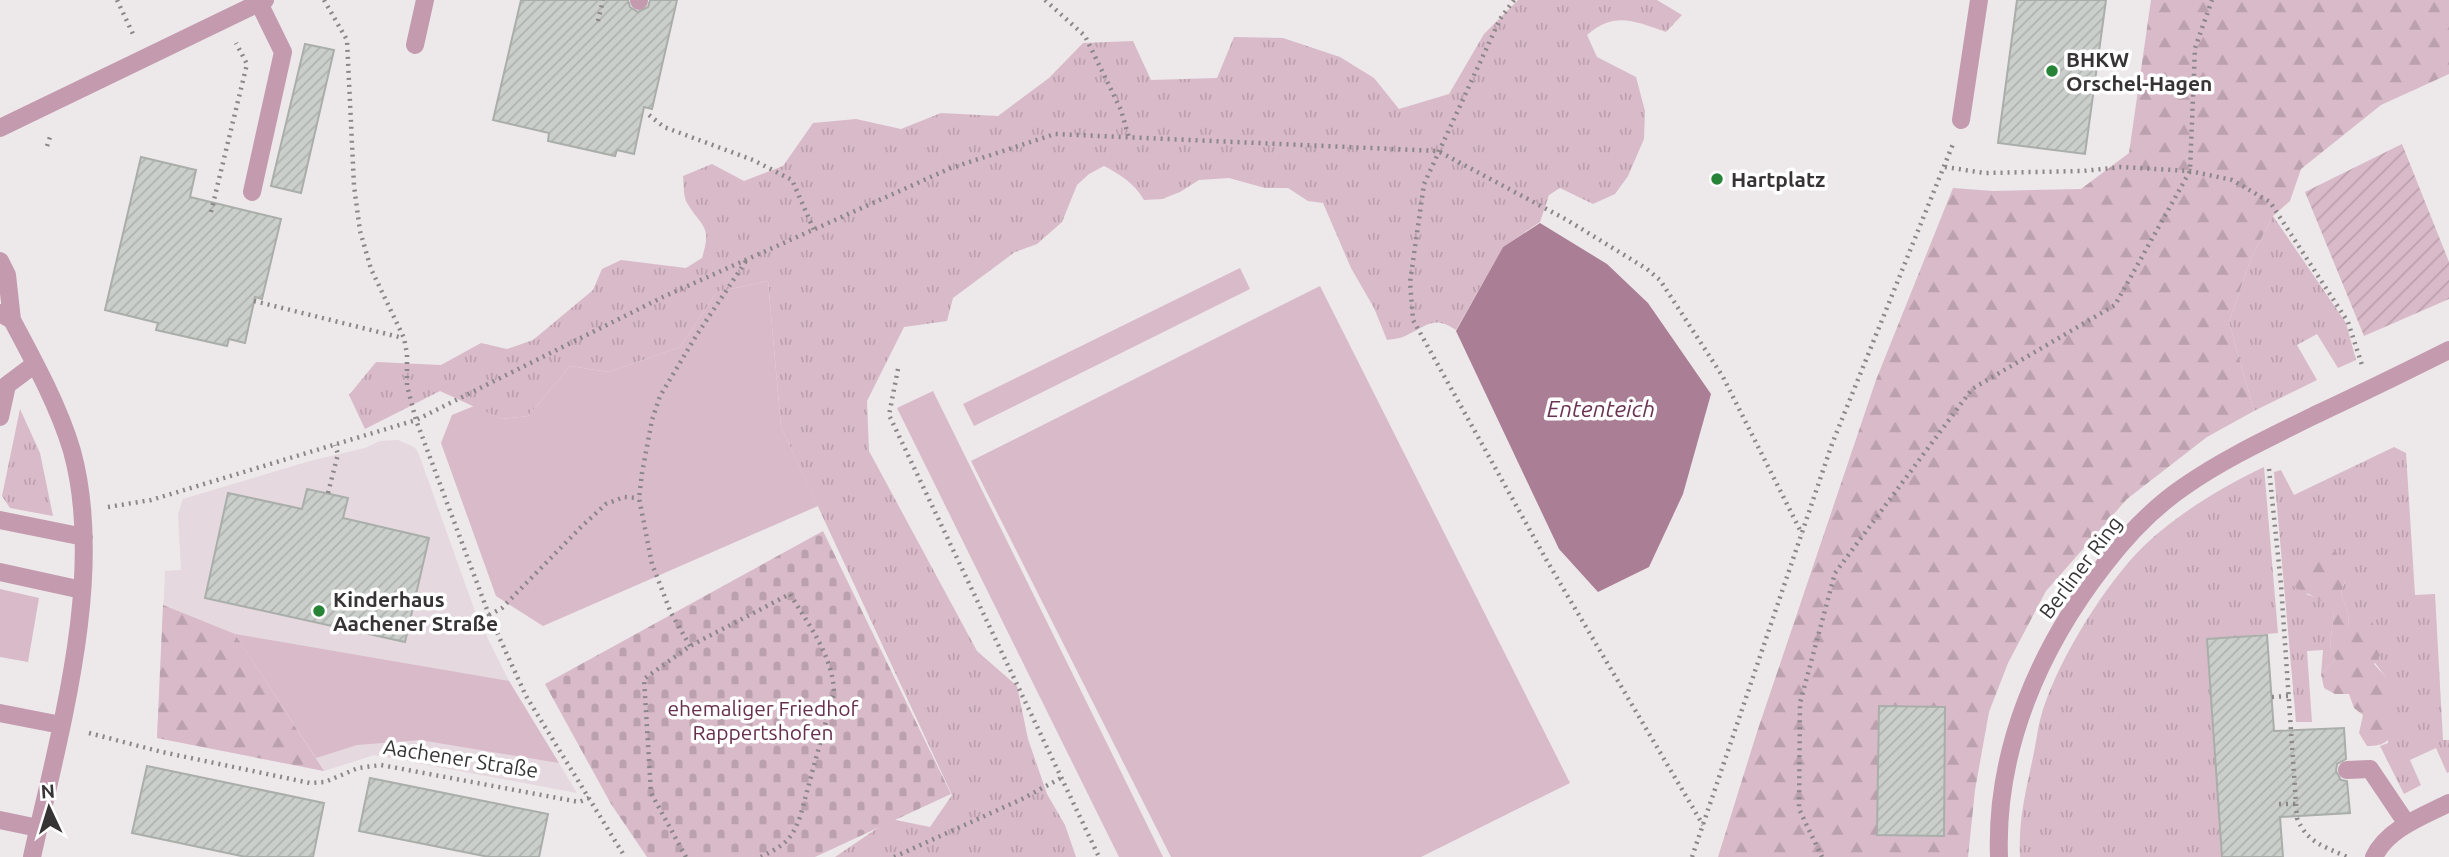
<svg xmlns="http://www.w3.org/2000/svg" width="2449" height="857" font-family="Ubuntu,sans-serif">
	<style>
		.built { fill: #e5d8de }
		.grass { fill: url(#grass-tufts) }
		.forest { fill: url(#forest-firs) }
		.cemetery { fill: url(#cemetery-stones) }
		.park { fill: #d9bac9 }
		.garden { fill: url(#garden-furrows) }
		.water { fill: #aa7e94 }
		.building { fill: url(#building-hatch); stroke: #aaaeaa; stroke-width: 2 }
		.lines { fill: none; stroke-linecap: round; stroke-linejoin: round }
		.path { stroke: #8b8789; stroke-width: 4.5; stroke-dasharray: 2 5; stroke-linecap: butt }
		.minor { stroke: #c39aae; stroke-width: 18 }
		.poi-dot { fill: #278436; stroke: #fff; stroke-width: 2.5 }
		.labels { text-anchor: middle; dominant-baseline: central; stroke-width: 7; stroke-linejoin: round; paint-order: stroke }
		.poi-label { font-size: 21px; font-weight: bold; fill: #363435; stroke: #fff; text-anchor: start }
		.street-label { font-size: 21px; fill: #363435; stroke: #fff }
		.park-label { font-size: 21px; fill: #672e4e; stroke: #fff }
		.water-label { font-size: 23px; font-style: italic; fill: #6b3252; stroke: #fff }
	</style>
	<defs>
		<pattern id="grass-tufts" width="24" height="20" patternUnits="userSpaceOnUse" patternTransform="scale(1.75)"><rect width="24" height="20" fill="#d9bac9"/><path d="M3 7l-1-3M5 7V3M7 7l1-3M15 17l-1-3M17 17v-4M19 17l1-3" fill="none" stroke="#bba0ad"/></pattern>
		<pattern id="forest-firs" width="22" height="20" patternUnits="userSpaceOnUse" patternTransform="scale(1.75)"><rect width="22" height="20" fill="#d9bac9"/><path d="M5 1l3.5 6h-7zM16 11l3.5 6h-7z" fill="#bba0ad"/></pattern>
		<pattern id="cemetery-stones" width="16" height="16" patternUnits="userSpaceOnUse" patternTransform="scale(1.75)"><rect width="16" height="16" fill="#d9bac9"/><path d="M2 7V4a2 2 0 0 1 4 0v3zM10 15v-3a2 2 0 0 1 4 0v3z" fill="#bba0ad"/></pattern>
		<pattern id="garden-furrows" width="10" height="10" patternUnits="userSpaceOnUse" patternTransform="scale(1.75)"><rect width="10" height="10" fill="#d9bac9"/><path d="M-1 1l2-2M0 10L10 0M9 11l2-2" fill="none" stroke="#bba0ad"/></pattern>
		<pattern id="building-hatch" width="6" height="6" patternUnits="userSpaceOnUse" patternTransform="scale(1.75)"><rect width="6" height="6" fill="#cbcfcb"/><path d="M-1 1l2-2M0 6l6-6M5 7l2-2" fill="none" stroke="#afb2af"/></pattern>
	</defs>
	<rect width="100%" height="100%" fill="#ede8ea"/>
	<path class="built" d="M398,440L414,447L418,452L477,617L509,681L577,793L374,755L324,771L157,738L165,571L181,570L178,514L183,499L310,461L365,448L380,441Z"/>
	<path class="grass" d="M1518,0H1657L1682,15L1666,32C1634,21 1615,11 1587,35L1597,57L1636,77L1645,111L1644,139L1628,176L1615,194L1593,204L1560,188L1549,195L1540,222L1503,247L1456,330C1435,316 1429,324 1409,334C1403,338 1394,339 1387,340L1374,308L1351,268L1323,203L1308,201L1288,188H1265L1229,178L1199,180L1180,192L1162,199L1144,200C1134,183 1121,175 1104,166L1089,174L1077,185L1062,222L1037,244L1015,252L953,298L947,321L904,327L867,401L869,451L977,651L1017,686L1028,739L1047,794L1065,825L1076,857H835L891,819L930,827L952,795L781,427L768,281L717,292L680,347L609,372L570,366L528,416L501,419L440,391L365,429L349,395L376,362L441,365L481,343L507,349L533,340L593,290L602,269L621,260L686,268L702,258C712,225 703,229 687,203C683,196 684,184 683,176L712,164L744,181L783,166L813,123L856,119L901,129L941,113L998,116L1049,78L1083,43L1133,41L1151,80L1217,78L1234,37L1283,38L1340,57L1374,78L1399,109L1449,94L1484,34Z
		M2273,216L2346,323L2356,360L2338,368L2317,334L2297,345L2317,380L2254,411L2229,322L2251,258Z
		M20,409L40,453L53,516L10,508L2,496Z
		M2394,447L2406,453L2415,595L2435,594L2443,740H2449V772L2447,773L2436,748L2410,760L2421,785L2404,794L2380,746L2388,743L2389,711L2385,676L2349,629L2348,613L2341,593L2345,581L2306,594L2324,600L2334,612L2330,646L2336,659L2321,674L2323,650L2307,651L2312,722H2296L2274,472L2281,470L2294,495Z
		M2264,467L2278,633L2207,639L2222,857H2020C2018,822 2026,790 2033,757C2036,744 2037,732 2040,720C2054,667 2099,594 2136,554C2170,518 2220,488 2264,467Z"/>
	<path class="forest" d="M2151,0H2449V74L2381,105L2301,169L2290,201L2273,216L2251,258L2229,322L2254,411L2207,437L2127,499L2046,591L2008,663L1989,712L1975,790L1968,857H1718L1757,732L1876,380L1953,188L1993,191L2081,189L2129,153Z
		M2322,550L2335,552L2344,567L2345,581L2341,593L2348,613L2349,628L2371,619L2383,651L2374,664L2385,676L2394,693L2390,711L2399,727C2389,741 2385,746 2367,746L2359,733L2363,715L2354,708L2349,694H2335L2324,688L2321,674L2336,659L2330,646L2334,612C2322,598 2307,594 2291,585C2296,561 2299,559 2322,550Z
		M163,605L235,634L324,771L157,738Z"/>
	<path class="cemetery" d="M823,531L951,794L815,857H647L611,804L545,684Z"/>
	<path class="park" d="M1240,268L1250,289L974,426L963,404Z
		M768,281L781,427L818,506L543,626L496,596L441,443L452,415L474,406L501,419L528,416L570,366L609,372L680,347L717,292Z
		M1320,286L1570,783L1421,857H1171L971,461Z
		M933,391L1163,857H1119L897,408Z
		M0,589L39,598L28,662L0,657Z
		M235,634L509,681L559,763L420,740L357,745L316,758Z"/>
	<path class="garden" d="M2402,144L2449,262V299L2364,336L2305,192Z"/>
	<path class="water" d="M1540,223L1607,264L1648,303L1711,394L1683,494L1649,567L1598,592L1559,549L1456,331L1503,247Z"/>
	<path class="building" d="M521,0H628L630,7L638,12L648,7L650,0H677L652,109L644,107L634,154L617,150L615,156L548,141L549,133L493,120Z
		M2017,0H2106L2085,154L1998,143Z
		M305,44L334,50L301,193L271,186Z
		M141,157L196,170L190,197L281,219L262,299L255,297L245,343L229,339L227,346L156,330L158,323L105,310Z
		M307,489L348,498L343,518L429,538L405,642L205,598L228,493L302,509Z
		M2267,635L2274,731L2344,728L2346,759L2337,764L2336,771L2341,780L2347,781L2350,813L2280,817L2283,857H2222L2207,639Z
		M1879,706L1945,707L1944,836L1877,835Z
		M147,766L324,803L313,857H246L132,833Z
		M370,778L548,814L539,857H489L359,831Z"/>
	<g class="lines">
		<path class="path" d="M117,0L133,34
			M324,0L347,40L354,186L360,231L371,269L404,338L407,354V386L416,420L489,615L526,696L625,857
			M1045,0L1085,36L1121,110L1129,138
			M1514,0L1500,19L1424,184L1410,282L1413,320L1547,561L1703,825
			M598,21L603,0
			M649,115L664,127L753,160L792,180L814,230
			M47,146L51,134
			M1945,167L1985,173L2083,171L2121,167L2190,171L2232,180L2270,202L2348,322L2362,365
			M211,212L247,64L236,43
			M254,301L403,338
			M898,369L889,415L1099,857
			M2269,469L2281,585L2297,818C2307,843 2324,846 2347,857
			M328,493L338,454L335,445
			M108,507L151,500L416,420L663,297L951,168L1055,134L1438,151L1567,220L1647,269L1660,280L1723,377L1802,534
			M489,615L502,608L581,527L606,504L624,497L639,498
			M690,646L671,613L652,564L639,498L642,473L652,420L660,396L696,336L746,261
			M2272,697L2288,696
			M89,733L162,752L310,783L325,782L358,768L381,765L579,802L589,798
			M2279,804H2296
			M686,857L651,793L644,679L690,646L790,594C808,624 833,656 834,692L800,817C791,841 784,845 761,857
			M894,857L1022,799L1061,778
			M1692,857L1832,444L1953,144
			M1822,857L1799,809L1800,703L1835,573L1972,389L2115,305L2190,171L2195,48L2212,0"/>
		<path class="minor" d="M639,1V0
			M415,45L425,0
			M1961,120L1979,0
			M0,128L265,0
			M252,192L283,52L259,3
			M0,261L7,275L12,320L0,313
			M12,320C34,361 59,407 72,451C106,575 59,734 32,857
			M0,417L7,385L35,364
			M0,520L84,537
			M0,572L82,590
			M0,713L61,725
			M2347,770L2370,769L2407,824
			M0,820L38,828
			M1999,857C1995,749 2040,647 2105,564C2128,534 2154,507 2185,486C2225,458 2271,437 2315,415C2360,394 2405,372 2449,350
			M2374,857C2387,829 2423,816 2449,803"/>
	</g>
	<g class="poi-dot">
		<circle cx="2052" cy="71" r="7"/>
		<circle cx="1717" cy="179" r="7"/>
		<circle cx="319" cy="611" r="7"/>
	</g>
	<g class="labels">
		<g class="poi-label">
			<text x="2066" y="59">BHKW<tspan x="2066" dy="24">Orschel-Hagen</tspan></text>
			<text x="1731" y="179">Hartplatz</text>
			<text x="333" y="599">Kinderhaus<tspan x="333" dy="24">Aachener Straße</tspan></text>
		</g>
		<g class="street-label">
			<text transform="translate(2080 567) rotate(-53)">Berliner Ring</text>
			<text transform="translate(461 758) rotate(9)">Aachener Straße</text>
		</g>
		<g class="park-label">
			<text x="763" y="708">ehemaliger Friedhof<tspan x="763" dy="24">Rappertshofen</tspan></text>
		</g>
		<g class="water-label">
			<text x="1601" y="408">Ententeich</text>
		</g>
	</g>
	<g transform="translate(49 808) rotate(356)" stroke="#ffffff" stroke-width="5" paint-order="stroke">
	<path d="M0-5L12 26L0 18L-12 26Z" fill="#363435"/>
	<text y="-10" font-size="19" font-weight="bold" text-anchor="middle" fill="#363435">N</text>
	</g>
</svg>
